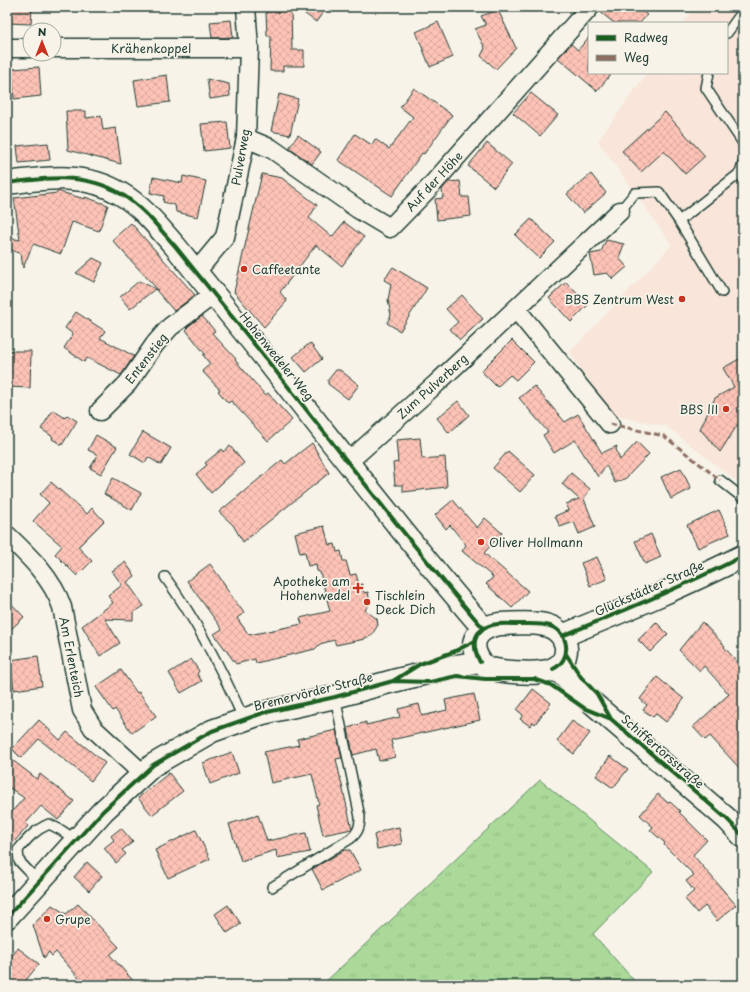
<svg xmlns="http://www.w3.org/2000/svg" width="750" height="992" font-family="'Playpen Sans',sans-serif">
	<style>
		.built { fill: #f9e5d9 }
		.grass { fill: url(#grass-tufts); stroke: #648b66 }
		.building { fill: url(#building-cross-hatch); stroke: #1f3d34 }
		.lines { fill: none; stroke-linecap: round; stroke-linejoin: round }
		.lane-casing { stroke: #1f3d34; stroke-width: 12 }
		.street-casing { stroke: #1f3d34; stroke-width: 21 }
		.secondary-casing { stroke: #1f3d34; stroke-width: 25 }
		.lane { stroke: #f7f3e8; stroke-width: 9 }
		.street { stroke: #f7f3e8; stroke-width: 18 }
		.secondary { stroke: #f7f3e8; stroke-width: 22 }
		.quiet { stroke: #8d6e63; stroke-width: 3; stroke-dasharray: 6 3; stroke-linecap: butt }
		.cycleway-casing { stroke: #f7f3e8; stroke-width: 6 }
		.cycleway { stroke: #1b5e20; stroke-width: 4 }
		.poi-dot { fill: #c8321e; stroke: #f7f3e8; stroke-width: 1.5 }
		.labels { text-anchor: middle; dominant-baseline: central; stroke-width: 3.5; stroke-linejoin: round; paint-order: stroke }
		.street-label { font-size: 12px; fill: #1f3d34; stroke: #f7f3e8 }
		.poi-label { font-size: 12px; fill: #1f3d34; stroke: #f7f3e8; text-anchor: start }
	</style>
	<defs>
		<pattern id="grass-tufts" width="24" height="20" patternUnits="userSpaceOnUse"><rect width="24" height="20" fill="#aad999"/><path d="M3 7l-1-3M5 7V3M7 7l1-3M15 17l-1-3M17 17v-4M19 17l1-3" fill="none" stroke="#92bb84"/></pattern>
		<pattern id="building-cross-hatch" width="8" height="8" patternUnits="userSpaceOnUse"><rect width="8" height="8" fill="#fec3b7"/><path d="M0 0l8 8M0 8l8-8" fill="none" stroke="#d9a89e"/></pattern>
	</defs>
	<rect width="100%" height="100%" fill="#f7f3e8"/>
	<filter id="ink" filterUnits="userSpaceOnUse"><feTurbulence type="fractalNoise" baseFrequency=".025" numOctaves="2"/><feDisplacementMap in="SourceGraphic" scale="8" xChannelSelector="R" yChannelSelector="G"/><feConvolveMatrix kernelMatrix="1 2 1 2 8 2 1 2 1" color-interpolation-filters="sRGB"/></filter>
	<g filter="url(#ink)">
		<path class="built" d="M695,7H743V486L666,426L611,415L570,352L672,245L598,141L647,73H727V23H683Z"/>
		<path class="grass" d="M540,780L653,872L593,934L638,985H322Z"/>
		<path class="building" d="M7,7H32L31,24L7,23Z
			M296,7H327L316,22Z
			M600,7H637L647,15L640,23H614L599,11Z
			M498,10L516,48L496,69L481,56L485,48L475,29L486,25L481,16Z
			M291,11L292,50H304V66H283V71H270L271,36H267L266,12Z
			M231,20L233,37L212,38L210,22Z
			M438,22L453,57L430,67L416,32Z
			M589,37V73H612L597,91L558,58L571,44L578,50Z
			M39,67L41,96L14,99L12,69Z
			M167,75L170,102L138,106L134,80Z
			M207,79L229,84L230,96L210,99Z
			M414,88L452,115L424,154L422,153L392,196L338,160L355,134L372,145L375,139L389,149L413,117L400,107Z
			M531,93L558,115L540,136L513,113Z
			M279,94L298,99L290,135L271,131Z
			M66,111H86V118L101,116L103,130L116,128L121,164L68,150Z
			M665,112L705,156L685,174L664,151L641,172L622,151Z
			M227,122L230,148L204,151L201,124Z
			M298,135L321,152L312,164L289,148Z
			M48,143L50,160L19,163L17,146Z
			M487,143L512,164L494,187L468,166Z
			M262,174L282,178L317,205L309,218L332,237L344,222L364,237L342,266L316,245L280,292L287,301L264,327L234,292Z
			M591,174L606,193L583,213L567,194Z
			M183,176L206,181L198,217L176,212L175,205L163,202L164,196L150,193L153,177L182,183Z
			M460,181L462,197H469L471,216L437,220L435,199L443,198L442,189L448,182Z
			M57,191L85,199V197L108,205L99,231L72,222L61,254L33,244L23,268L21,254L7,248V237L20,240L14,198L57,193Z
			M531,219L555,242L539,258L515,235Z
			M131,223L195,295L174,311L155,289L130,309L120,297L139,281L158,290L112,240Z
			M606,240L624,244L619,258L627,267L613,279L607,273L594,275L590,254L601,252Z
			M93,258L103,263L94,282L76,273Z
			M393,267L427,288L400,331L387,323L391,315L388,300L391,284L384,280Z
			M566,282L588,305L571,322L549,298Z
			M462,295L483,319L460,340L450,329L458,322L446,309Z
			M76,312L105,331L100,338L134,356L121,375L87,358L84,362L64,348L73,334L65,328Z
			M202,316L215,331L212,333L236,359L235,360L265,395L268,393L292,420L268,441L231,401L228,403L218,391L220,390L202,371L210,364L203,355L205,354L186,330L188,328L187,327Z
			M512,340L534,362L516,380L510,375L497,387L481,371Z
			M310,343L322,359L306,372L293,357Z
			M7,351H31L30,388L7,387Z
			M743,357V421L738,424L720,452L700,429L715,398L734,387L723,368Z
			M336,370H340L359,385L348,399L328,384V380Z
			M534,386L565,422L578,414L602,453L617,446L616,449L620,460L637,442L649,454L626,478L615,483L606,465L598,477L575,440L554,453L543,435L548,432L519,398Z
			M458,401L469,415L449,433L437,418Z
			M53,410L65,418L67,415L77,421L62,445L52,439L53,437L41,429Z
			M143,432L171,448L161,465L148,457L145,463L130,454Z
			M96,435L117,447L101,474L90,468L98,455L88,450Z
			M420,438L422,459L445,457L447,487L403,492V485H395L393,463L398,462L396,440Z
			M312,443L329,473L243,542L233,525L219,512L282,460L285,464Z
			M230,446L244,463L211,493L196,474L207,465L205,463L222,449L223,452Z
			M508,451L535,475L520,492L493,468Z
			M681,468L691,489L671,499L661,477Z
			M571,473L590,489L584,499L595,527L579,534L574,522L560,527L555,516L569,510L566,504L579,499L562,484Z
			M113,478L141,493L132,510L104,494Z
			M51,482L87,514L92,508L104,521L78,547L92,561L77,576L55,554L62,546L33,521L49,503L40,494Z
			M453,500L477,528L485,518L502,533L484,553L528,591L512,608L486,584L493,577L462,551L466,545L450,525L446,529L435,515Z
			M719,510L730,534L698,548L687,525Z
			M324,526L329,545L335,544L337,552L341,551L343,561H346L350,575L356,574L359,585L362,584L364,593L368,592L370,603L365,610L377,619L378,625L371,636L364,638L365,639L336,645L334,640L320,644L315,649L256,663L255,659L236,664L214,634L222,629L187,581L210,564L226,586L225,587L244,613L237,618L249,635L302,624L300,618L330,611L320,572L317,571L316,564L308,566L305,552L300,553L295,533Z
			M651,534L661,557L645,564L635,541Z
			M597,557L607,579L590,586L581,563Z
			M125,562L135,576L127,582L144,606L133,613V620L105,619L120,643L100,656L82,626L113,603L108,596L122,585L112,571Z
			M7,599L24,617L7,633Z
			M656,622L668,634L650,652L638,640Z
			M702,622L725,646L724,647L743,668V772L710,736L705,740L693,727L729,694L704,666L700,671L679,650Z
			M38,656L42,686L14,690L10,660Z
			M191,659L199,671L197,674L202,681L181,693L169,673Z
			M121,670L137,693L139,692L156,716L132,733L115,709L113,711L96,687Z
			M657,677L684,699L666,722L656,714L653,717L643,710L647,705L640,699Z
			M533,689L551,703L535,724L533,722L530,726L520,719L523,715L517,710Z
			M474,694L480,720L391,740L395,757L379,761L376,749L353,755L348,728L366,722V725L400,717L398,709L419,704L422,716L447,710L445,700Z
			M39,720L60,740L67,732L105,763L91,781L39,739L21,758L12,749Z
			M572,721L590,733L574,754L557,741Z
			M336,730L342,758L336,759L352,829L323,835L316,805L319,804L312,774L271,783L264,752L299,745L297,739Z
			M232,752L239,773L210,784L203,763Z
			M7,756L37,779L40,774L74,801L58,820L41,806L26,823L28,826L7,850V817L24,798L7,786Z
			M610,756L628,769L613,788L596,776Z
			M169,773L183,791L152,815L138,798Z
			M658,794L668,803L669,801L680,811L679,812L707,840L693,855L736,905L717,921L705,906L697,913L685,899L694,891L686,881L694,875L664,845L665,843L650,830L653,827L640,815Z
			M258,815L267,841L306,833L310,852L277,858L276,850L241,861L229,824Z
			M399,827L402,844L377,849L374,835L385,830Z
			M121,828L133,842L122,850L126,854L116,863L104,848L114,840L111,836Z
			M196,830L210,859L168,878L155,850Z
			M345,850H350L361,870L323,890L312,869Z
			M87,862L102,876L89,891L74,877Z
			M78,904L119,947L110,955L137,985H85L56,952L52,956L49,952L44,958L33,925L52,905L66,914Z
			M228,905L241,924L227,933L215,914Z
			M18,948L39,964L22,985H12L7,981V962Z"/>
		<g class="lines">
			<g class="lane-casing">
				<path id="lane" d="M727,33L743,11
					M709,73L706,88L743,143
					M620,211L635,193L659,192L679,221
					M722,292L679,221L740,173L743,164
					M720,480L743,498
					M165,577C197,621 222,670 244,720
					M39,882L19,861L18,850C28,838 35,830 49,824L61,830L76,840
					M272,887L350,839C358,833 360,827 360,817L335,697"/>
			</g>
			<g class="street-casing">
				<path id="street" d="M7,48H30
					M54,48H249
					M246,138L272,149L358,209L390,228L430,187L590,7
					M196,272L225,237L246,138L249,48L246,7
					M516,309L610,424
					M100,411L128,383L155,344L170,327L214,294
					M348,462L437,383L620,211
					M7,535C28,555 53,579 62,607L82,710L93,728L143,774"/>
			</g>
			<g class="secondary-casing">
				<path id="secondary" d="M7,183C46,178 86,172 121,194C143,207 158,227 175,246C196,272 217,298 238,324C320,425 398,530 484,629
					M500,624C521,624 558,617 565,643C567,648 566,656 563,661C560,666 554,669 548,671C536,674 495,673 485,666C480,663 478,659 476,654C469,636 484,626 500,624Z
					M562,636C623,611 684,586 743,556
					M553,669L561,673L589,700L727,819L743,836
					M7,917L103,811L153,765L212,731L263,713L335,697L393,681L456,666L480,662"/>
			</g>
			<use href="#lane" class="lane"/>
			<use href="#street" class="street"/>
			<use href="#secondary" class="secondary"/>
			<path class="quiet" d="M610,424L664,436L720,480"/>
			<g class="cycleway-casing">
				<path id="cycleway" d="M7,183C46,178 86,172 121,194C143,207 158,227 175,246C196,272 217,298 238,324C320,425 398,530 484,629
					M562,636C623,611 684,586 743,556
					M566,654L581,677L597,694L611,719L727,819L743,836
					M480,662C472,647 471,631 492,625C500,623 510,624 519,624C529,624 541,623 550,626C570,633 572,660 553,669
					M393,681L430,682L457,676L485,679H534L551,685L584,708L611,719
					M7,917L103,811L153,765L212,731L263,713L335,697L393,681L420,664L453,652L475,641"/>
			</g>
			<use href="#cycleway" class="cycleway"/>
		</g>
	</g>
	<g class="poi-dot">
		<circle cx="244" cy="269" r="4"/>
		<circle cx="682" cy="299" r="4"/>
		<circle cx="726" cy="409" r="4"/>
		<circle cx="481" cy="542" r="4"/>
		<path d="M356 582h4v4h4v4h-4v4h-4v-4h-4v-4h4z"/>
		<circle cx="367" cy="602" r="4"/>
		<circle cx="47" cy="919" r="4"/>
	</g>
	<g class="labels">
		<g class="street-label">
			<text x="151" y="48">Krähenkoppel</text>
			<text transform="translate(240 157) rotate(-80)">Pulverweg</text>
			<text transform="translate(434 181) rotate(-47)">Auf der Höhe</text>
			<text transform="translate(277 356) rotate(51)">Hohenwedeler Weg</text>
			<text transform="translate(146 358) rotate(-52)">Entenstieg</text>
			<text transform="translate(432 386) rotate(-42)">Zum Pulverberg</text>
			<text transform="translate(649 588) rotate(-24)">Glückstädter Straße</text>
			<text transform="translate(72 657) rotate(79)">Am Erlenteich</text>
			<text transform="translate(313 691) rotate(-14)">Bremervörder Straße</text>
			<text transform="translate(663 751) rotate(41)">Schiffertorsstraße</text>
		</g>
		<g class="poi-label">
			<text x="252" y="269">Caffeetante</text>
			<text x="674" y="299" text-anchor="end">BBS Zentrum West</text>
			<text x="718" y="409" text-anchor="end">BBS III</text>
			<text x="489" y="542">Oliver Hollmann</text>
			<text x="350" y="581" text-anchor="end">Apotheke am<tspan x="350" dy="14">Hohenwedel</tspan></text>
			<text x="375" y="595">Tischlein<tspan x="375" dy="14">Deck Dich</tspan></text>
			<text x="55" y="919">Grupe</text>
		</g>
	</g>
	<rect width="750" height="992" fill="none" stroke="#f7f3e8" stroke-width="24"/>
	<rect x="12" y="12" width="726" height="968" fill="none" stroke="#1f3d34" stroke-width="1.5" filter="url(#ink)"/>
	<rect x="588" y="22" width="140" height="52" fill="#f7f3e8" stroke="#a1aaa0"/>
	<rect x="596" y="35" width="20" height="6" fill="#1b5e20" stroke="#a1aaa0"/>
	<text x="624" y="42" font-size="12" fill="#1f3d34">Radweg</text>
	<rect x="596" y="55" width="20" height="6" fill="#8d6e63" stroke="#a1aaa0"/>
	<text x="624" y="62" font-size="12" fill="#1f3d34">Weg</text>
	<g transform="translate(42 42)"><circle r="19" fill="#f7f3e8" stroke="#a1aaa0"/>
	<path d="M0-3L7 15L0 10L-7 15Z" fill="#c8321e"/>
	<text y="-6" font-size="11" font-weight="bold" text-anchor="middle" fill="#1f3d34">N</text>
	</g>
</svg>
